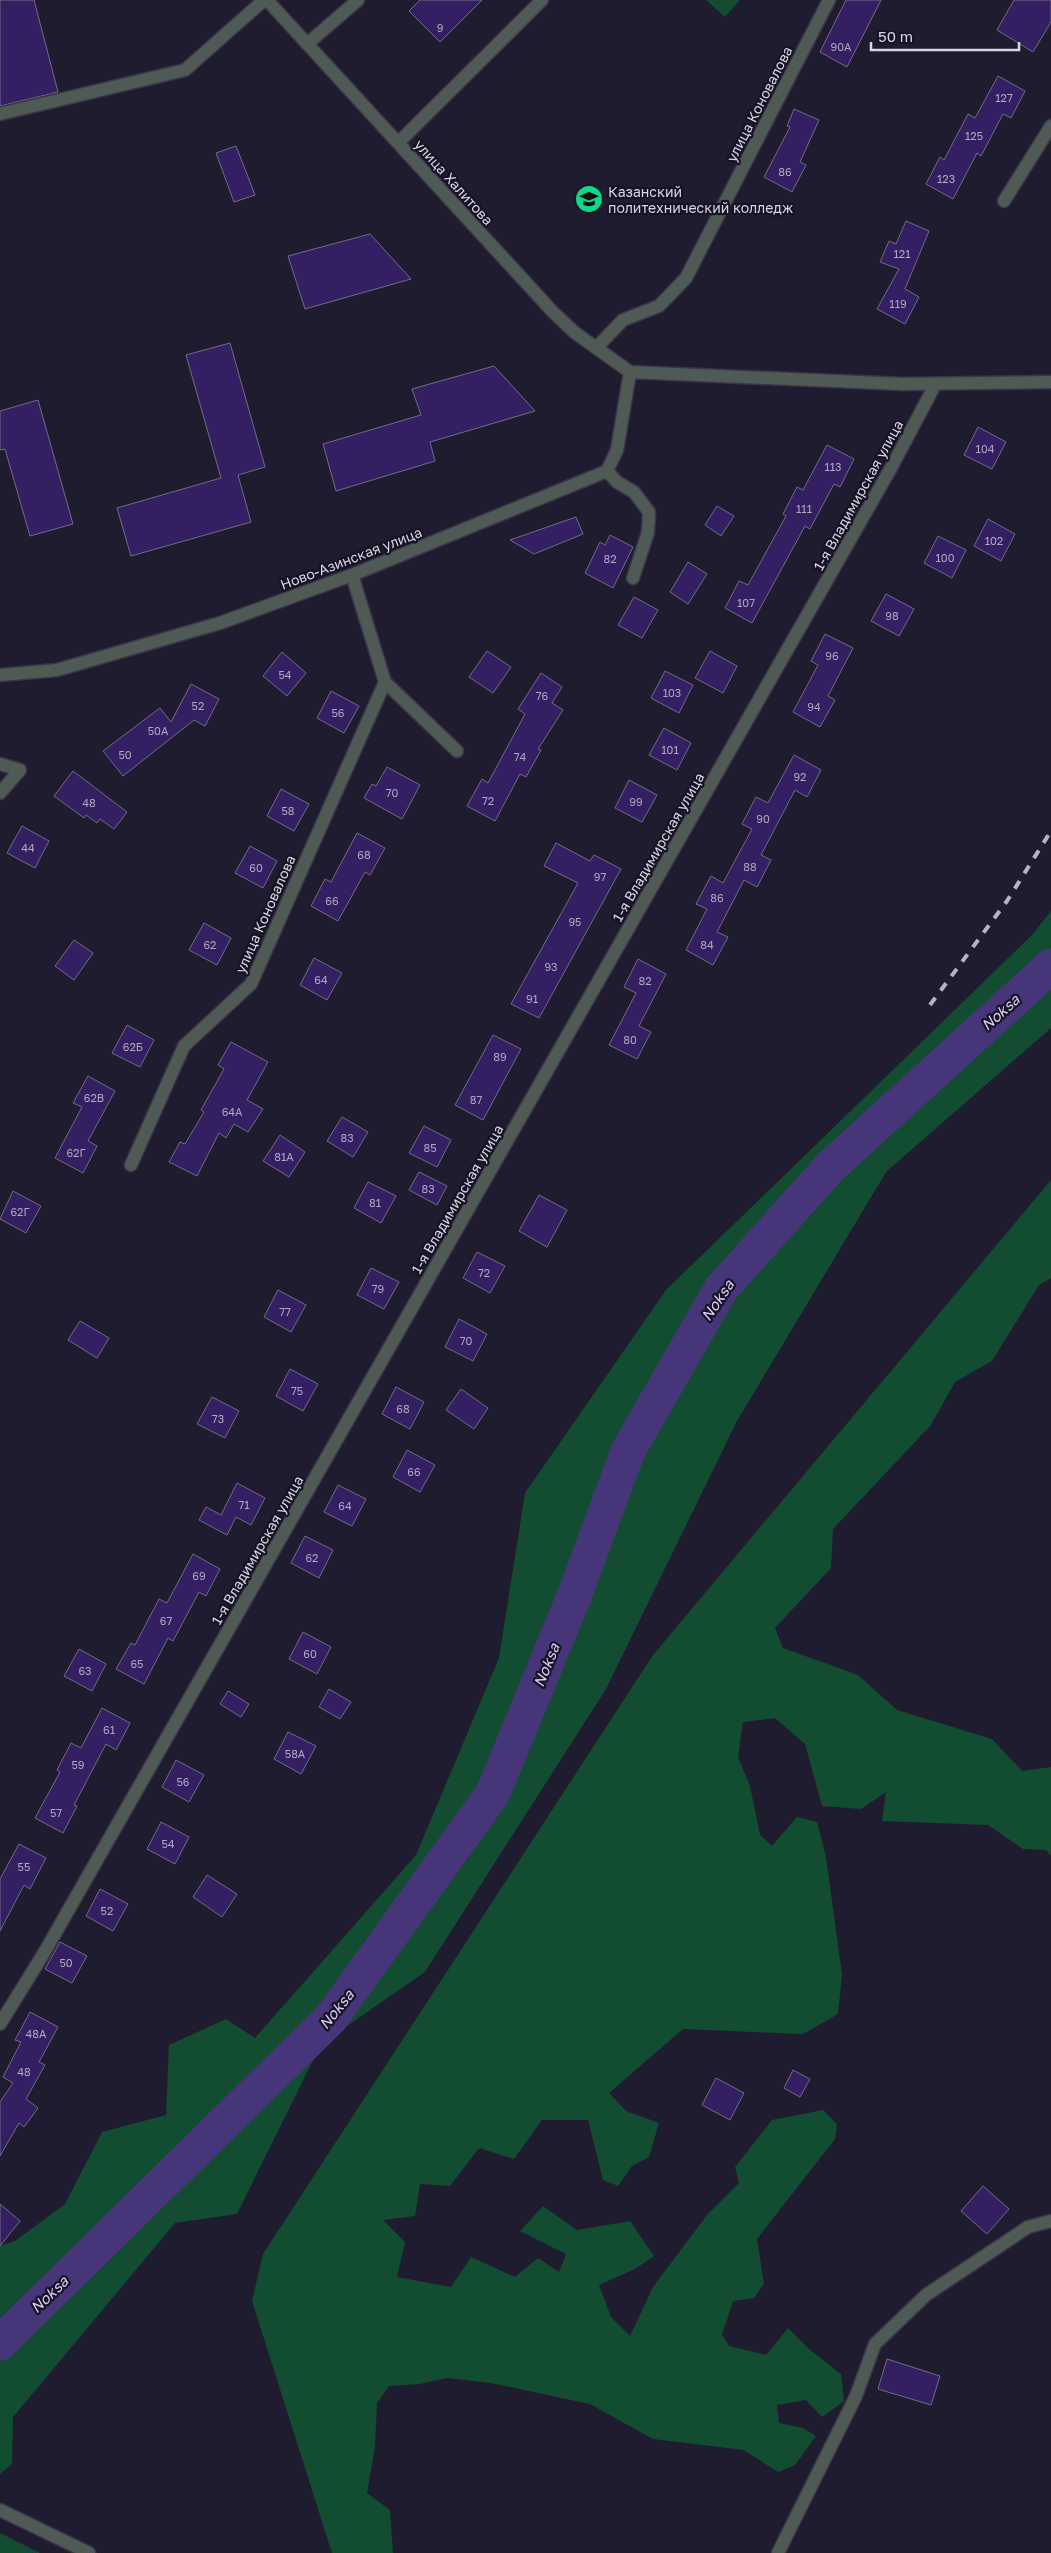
<svg xmlns="http://www.w3.org/2000/svg" width="1051" height="2553" font-family="'Golos Text',sans-serif">
	<style>
		.green { fill: #124c31 }
		.lines { fill: none; stroke-linecap: round; stroke-linejoin: round }
		.river { stroke: #473579; stroke-width: 35 }
		.building { fill: #331f61; stroke: #716d85 }
		.minor-casing { stroke: #3a3648; stroke-width: 15 }
		.minor { stroke: #505a54; stroke-width: 12 }
		.rail { stroke: #b7b4c2; stroke-width: 4; stroke-dasharray: 9 9; stroke-linecap: butt }
		.labels { text-anchor: middle; dominant-baseline: central; stroke-width: 4.5; stroke-linejoin: round; paint-order: stroke }
		.number-label { font-size: 11px; fill: #afa8c2 }
		.street-label { font-size: 14px; fill: #d8d6e3; stroke: #171325 }
		.poi-label { font-size: 14px; fill: #d8d6e3; stroke: #171325; text-anchor: start }
		.water-label { font-size: 15px; font-style: italic; fill: #d7d0fa; stroke: #171325 }
	</style>
	<rect width="100%" height="100%" fill="#201c2f"/>
	<path class="green" d="M706,0H740L725,17Z
		M1051,911V1028L886,1172L737,1421L606,1689L425,1972L321,2044L237,2214L175,2223L13,2417L12,2464L0,2474V2246L15,2241L65,2204L102,2132L166,2115L169,2045L226,2019L255,2038L416,1855L499,1658L525,1493L666,1290L1032,935Z
		M1051,1180V1278L1039,1285L992,1361L955,1382L931,1425L833,1529L831,1568L775,1628L783,1648L858,1675L897,1710L992,1739L1022,1771L1051,1767V1856L1046,1850L1023,1849L988,1825L882,1821L886,1792L861,1809L822,1806L805,1744L775,1718L743,1722L738,1757L750,1786L760,1835L772,1846L797,1817L817,1822L826,1857L842,1975L838,2014L803,2034L683,2029L609,2093L626,2111L659,2123L649,2157L632,2166L618,2186L603,2180L588,2120H542L514,2159L479,2148L450,2186L420,2184L415,2216L383,2220L405,2242L397,2277L451,2287L471,2257L515,2277L538,2258L559,2272L566,2254L520,2231L543,2206L577,2230L630,2221L654,2256L635,2269L599,2285L611,2317L630,2336L653,2287L707,2215L739,2183L735,2167L772,2120L823,2110L837,2124L835,2139L757,2239L764,2284L754,2298L733,2301L722,2335L729,2346L766,2355L788,2328L809,2349L841,2374L844,2401L822,2417L806,2400L777,2405L779,2423L803,2428L816,2436L795,2465L778,2472L744,2450L653,2439L590,2404L491,2383L447,2378L420,2384L389,2386L377,2403L375,2446L367,2493L390,2510L393,2553H332L252,2301L263,2254L653,1655Z
		M0,2533L40,2553H0Z"/>
	<g class="lines">
		<path class="river" d="M0,2343L331,2018L493,1793L575,1594L628,1451L721,1289L830,1167L1051,966"/>
	</g>
	<path class="building" d="M0,0H34L58,92L0,106Z
		M420,0H482L440,42L409,11Z
		M846,0H881L847,67L820,52Z
		M1014,0H1051V22L1033,52L997,30Z
		M998,76L1025,91L1011,118L1003,114L981,156L977,153L953,199L926,184L940,157L944,160L968,114L975,118Z
		M794,109L819,120L800,162L806,165L792,192L764,177L790,127L787,126Z
		M236,146L255,195L234,202L216,153Z
		M906,221L929,231L905,289L919,297L905,324L877,309L899,269L880,262L889,241L896,244Z
		M370,234L411,279L305,309L288,256Z
		M230,343L265,467L238,475L251,522L131,556L117,508L221,478L186,355Z
		M494,366L535,411L430,442L435,461L336,491L323,444L421,415L412,389Z
		M38,400L73,524L30,536L5,449L0,450V411Z
		M978,427L1006,442L992,469L964,455Z
		M827,445L854,459L840,487L834,484L810,529L805,526L752,623L725,608L739,581L748,585L786,516L783,514L797,487L803,490Z
		M717,506L734,516L721,536L705,525Z
		M576,517L583,534L534,554L510,540Z
		M988,519L1015,534L1001,561L974,546Z
		M610,535L633,547L613,588L585,573L600,542L605,545Z
		M938,536L966,550L952,578L924,563Z
		M688,562L707,574L688,604L670,592Z
		M886,594L914,609L899,636L871,621Z
		M634,597L658,610L642,638L618,625Z
		M825,634L853,648L828,696L835,700L820,727L793,712L818,665L811,661Z
		M487,651L511,667L493,693L469,677Z
		M710,651L737,666L723,693L695,678Z
		M282,652L306,673L287,696L263,676Z
		M665,671L693,685L679,713L651,698Z
		M541,673L562,687L552,703L563,710L538,749L541,750L526,777L520,774L495,821L467,806L482,779L488,783L525,714L518,709Z
		M191,684L219,699L205,726L194,720L123,776L103,751L160,708L171,722Z
		M331,691L359,706L344,733L317,718Z
		M664,728L691,743L677,770L649,755Z
		M794,755L821,770L807,797L795,790L761,855L771,860L757,887L744,880L717,932L728,937L713,965L686,950L707,909L696,904L711,876L723,883L752,829L742,824L756,797L768,803Z
		M387,767L420,785L402,819L364,798L372,784L376,786Z
		M73,771L127,812L114,829L100,819L97,823L86,815L84,818L54,796Z
		M629,780L657,795L642,822L615,808Z
		M281,789L309,804L294,831L267,816Z
		M22,826L49,841L35,868L7,853Z
		M357,833L385,848L370,875L365,872L338,921L311,906L325,879L331,882Z
		M556,843L590,861L594,855L621,869L539,1018L511,1004L578,883L544,866Z
		M250,846L277,861L263,888L235,873Z
		M204,923L231,938L217,965L189,950Z
		M74,940L93,953L74,980L55,966Z
		M314,958L342,973L327,1000L300,985Z
		M638,959L666,974L639,1026L651,1032L637,1059L609,1045L636,993L624,987Z
		M127,1025L154,1040L140,1067L112,1053Z
		M493,1035L521,1049L483,1120L455,1105Z
		M231,1042L268,1062L247,1100L263,1109L248,1132L234,1124L226,1138L219,1133L197,1176L169,1162L180,1142L185,1144L204,1112L201,1110L224,1069L218,1065Z
		M88,1076L115,1091L88,1141L97,1146L83,1173L55,1158L82,1107L73,1103Z
		M342,1117L368,1132L353,1157L327,1141Z
		M424,1126L451,1140L437,1167L409,1153Z
		M280,1135L305,1152L289,1177L263,1161Z
		M419,1172L447,1186L437,1205L409,1190Z
		M368,1182L396,1196L381,1223L354,1208Z
		M13,1191L41,1206L26,1233L0,1219Z
		M539,1195L567,1210L547,1247L519,1231Z
		M477,1252L505,1266L490,1293L463,1278Z
		M371,1268L399,1282L384,1309L357,1295Z
		M278,1290L306,1305L291,1332L264,1317Z
		M459,1319L487,1334L473,1361L445,1347Z
		M80,1321L109,1338L97,1358L68,1340Z
		M290,1369L318,1384L303,1411L276,1396Z
		M396,1387L424,1402L410,1429L382,1414Z
		M461,1389L488,1408L474,1429L446,1410Z
		M212,1397L239,1411L225,1438L197,1424Z
		M407,1450L435,1465L420,1492L393,1477Z
		M237,1483L265,1498L251,1525L236,1517L227,1535L199,1520L206,1507L221,1515Z
		M338,1485L366,1499L352,1526L324,1512Z
		M305,1536L333,1550L319,1578L291,1563Z
		M193,1554L220,1569L206,1596L199,1592L173,1641L168,1638L144,1684L116,1669L131,1643L135,1645L159,1599L167,1603Z
		M303,1632L331,1647L317,1674L289,1659Z
		M79,1649L106,1664L92,1691L64,1676Z
		M329,1689L351,1702L340,1719L319,1707Z
		M228,1691L249,1704L241,1717L220,1704Z
		M102,1708L130,1723L116,1750L106,1744L74,1805L77,1806L63,1833L35,1818L60,1772L57,1770L71,1743L81,1748Z
		M288,1732L316,1746L301,1774L274,1759Z
		M176,1760L204,1775L189,1802L162,1787Z
		M161,1822L189,1837L175,1864L147,1849Z
		M19,1844L46,1858L30,1889L24,1885L0,1931V1879Z
		M207,1875L237,1894L222,1917L193,1897Z
		M100,1889L128,1904L113,1931L86,1916Z
		M60,1942L87,1956L72,1983L45,1969Z
		M30,2012L58,2027L39,2062L45,2065L26,2099L38,2108L24,2127L19,2123L0,2156V2102L13,2083L3,2077L21,2042L15,2040Z
		M793,2070L810,2079L800,2097L784,2088Z
		M716,2078L744,2093L730,2120L702,2105Z
		M983,2186L1009,2209L987,2234L961,2211Z
		M0,2204L20,2221L0,2246Z
		M887,2359L940,2376L931,2405L878,2389Z"/>
	<g class="lines">
		<g class="minor-casing">
			<path id="minor" d="M267,0L552,311L574,332L630,372
				M307,44L358,0
				M0,114L185,70L264,0
				M398,143L542,0
				M1004,201L1051,126
				M596,348L623,320L659,306L686,278L829,0
				M630,372L903,384L1051,382
				M607,471L617,482L634,492L649,512L648,532L633,578
				M0,675L57,670L220,623L352,575L607,471L617,450L630,372
				M385,682L457,751
				M0,764L20,770L0,793
				M131,1165L184,1046L251,984L385,682L352,575
				M0,2024L44,1953L891,468L935,385
				M0,2510L89,2553
				M778,2553L856,2396L875,2344L926,2295L1028,2227L1051,2221"/>
		</g>
		<use href="#minor" class="minor"/>
		<path class="rail" d="M930,1005L1007,901L1051,831"/>
	</g>
	<defs>
		<g id="university-disc" transform="scale(1.4375)"><circle r="9.5" fill="#0dd98a" stroke="#171325"/><path d="M0-5L7-2L0 1L-7-2ZM-4 1L0 2.5L4 1V4Q0 6-4 4Z" fill="#111"/></g>
	</defs>
	<g fill-rule="evenodd">
		<use href="#university-disc" x="589" y="199"/>
	</g>
	<g class="labels">
		<g class="number-label">
			<text x="440" y="27">9</text>
			<text x="841" y="46">90А</text>
			<text x="1004" y="97">127</text>
			<text x="974" y="135">125</text>
			<text x="785" y="171">86</text>
			<text x="946" y="178">123</text>
			<text x="902" y="253">121</text>
			<text x="898" y="303">119</text>
			<text x="985" y="448">104</text>
			<text x="833" y="466">113</text>
			<text x="804" y="508">111</text>
			<text x="994" y="540">102</text>
			<text x="945" y="557">100</text>
			<text x="610" y="558">82</text>
			<text x="746" y="602">107</text>
			<text x="892" y="615">98</text>
			<text x="832" y="655">96</text>
			<text x="285" y="674">54</text>
			<text x="672" y="692">103</text>
			<text x="542" y="695">76</text>
			<text x="198" y="705">52</text>
			<text x="814" y="706">94</text>
			<text x="338" y="712">56</text>
			<text x="158" y="730">50А</text>
			<text x="670" y="749">101</text>
			<text x="125" y="754">50</text>
			<text x="520" y="756">74</text>
			<text x="800" y="776">92</text>
			<text x="392" y="792">70</text>
			<text x="488" y="800">72</text>
			<text x="636" y="801">99</text>
			<text x="89" y="802">48</text>
			<text x="288" y="810">58</text>
			<text x="763" y="818">90</text>
			<text x="28" y="847">44</text>
			<text x="364" y="854">68</text>
			<text x="750" y="866">88</text>
			<text x="256" y="867">60</text>
			<text x="600" y="876">97</text>
			<text x="717" y="897">86</text>
			<text x="332" y="900">66</text>
			<text x="575" y="921">95</text>
			<text x="210" y="944">62</text>
			<text x="707" y="944">84</text>
			<text x="551" y="966">93</text>
			<text x="321" y="979">64</text>
			<text x="645" y="980">82</text>
			<text x="532" y="998">91</text>
			<text x="630" y="1039">80</text>
			<text x="133" y="1046">62Б</text>
			<text x="500" y="1056">89</text>
			<text x="94" y="1097">62В</text>
			<text x="476" y="1099">87</text>
			<text x="232" y="1111">64А</text>
			<text x="347" y="1137">83</text>
			<text x="430" y="1147">85</text>
			<text x="76" y="1152">62Г</text>
			<text x="284" y="1156">81А</text>
			<text x="428" y="1188">83</text>
			<text x="375" y="1202">81</text>
			<text x="20" y="1211">62Г</text>
			<text x="484" y="1272">72</text>
			<text x="378" y="1288">79</text>
			<text x="285" y="1311">77</text>
			<text x="466" y="1340">70</text>
			<text x="297" y="1390">75</text>
			<text x="403" y="1408">68</text>
			<text x="218" y="1418">73</text>
			<text x="414" y="1471">66</text>
			<text x="244" y="1504">71</text>
			<text x="345" y="1505">64</text>
			<text x="312" y="1557">62</text>
			<text x="199" y="1575">69</text>
			<text x="166" y="1620">67</text>
			<text x="310" y="1653">60</text>
			<text x="137" y="1663">65</text>
			<text x="85" y="1670">63</text>
			<text x="109" y="1729">61</text>
			<text x="295" y="1753">58А</text>
			<text x="78" y="1764">59</text>
			<text x="183" y="1781">56</text>
			<text x="56" y="1812">57</text>
			<text x="168" y="1843">54</text>
			<text x="24" y="1866">55</text>
			<text x="107" y="1910">52</text>
			<text x="66" y="1962">50</text>
			<text x="36" y="2033">48А</text>
			<text x="24" y="2071">48</text>
		</g>
		<g class="street-label">
			<text transform="translate(759 104) rotate(-63)">улица Коновалова</text>
			<text transform="translate(454 182) rotate(48)">улица Халитова</text>
			<text transform="translate(858 495) rotate(-61)">1-я Владимирская улица</text>
			<text transform="translate(351 558) rotate(-21)">Ново-Азинская улица</text>
			<text transform="translate(658 847) rotate(-60)">1-я Владимирская улица</text>
			<text transform="translate(265 914) rotate(-66)">улица Коновалова</text>
			<text transform="translate(457 1199) rotate(-60)">1-я Владимирская улица</text>
			<text transform="translate(257 1550) rotate(-60)">1-я Владимирская улица</text>
		</g>
		<g class="poi-label">
			<text x="608" y="191">Казанский<tspan x="608" dy="16">политехнический колледж</tspan></text>
		</g>
		<g class="water-label">
			<text transform="translate(1000 1012) rotate(-42)">Noksa</text>
			<text transform="translate(717 1300) rotate(-56)">Noksa</text>
			<text transform="translate(546 1665) rotate(-68)">Noksa</text>
			<text transform="translate(336 2009) rotate(-51)">Noksa</text>
			<text transform="translate(49 2294) rotate(-44)">Noksa</text>
		</g>
	</g>
	<path d="M871 42v8h148v-8" fill="none" stroke="#d8d6e3" stroke-width="2.5"/>
	<text x="878" y="42" font-size="15" fill="#d8d6e3" stroke="#171325" stroke-width="4" paint-order="stroke">50 m</text>
</svg>
